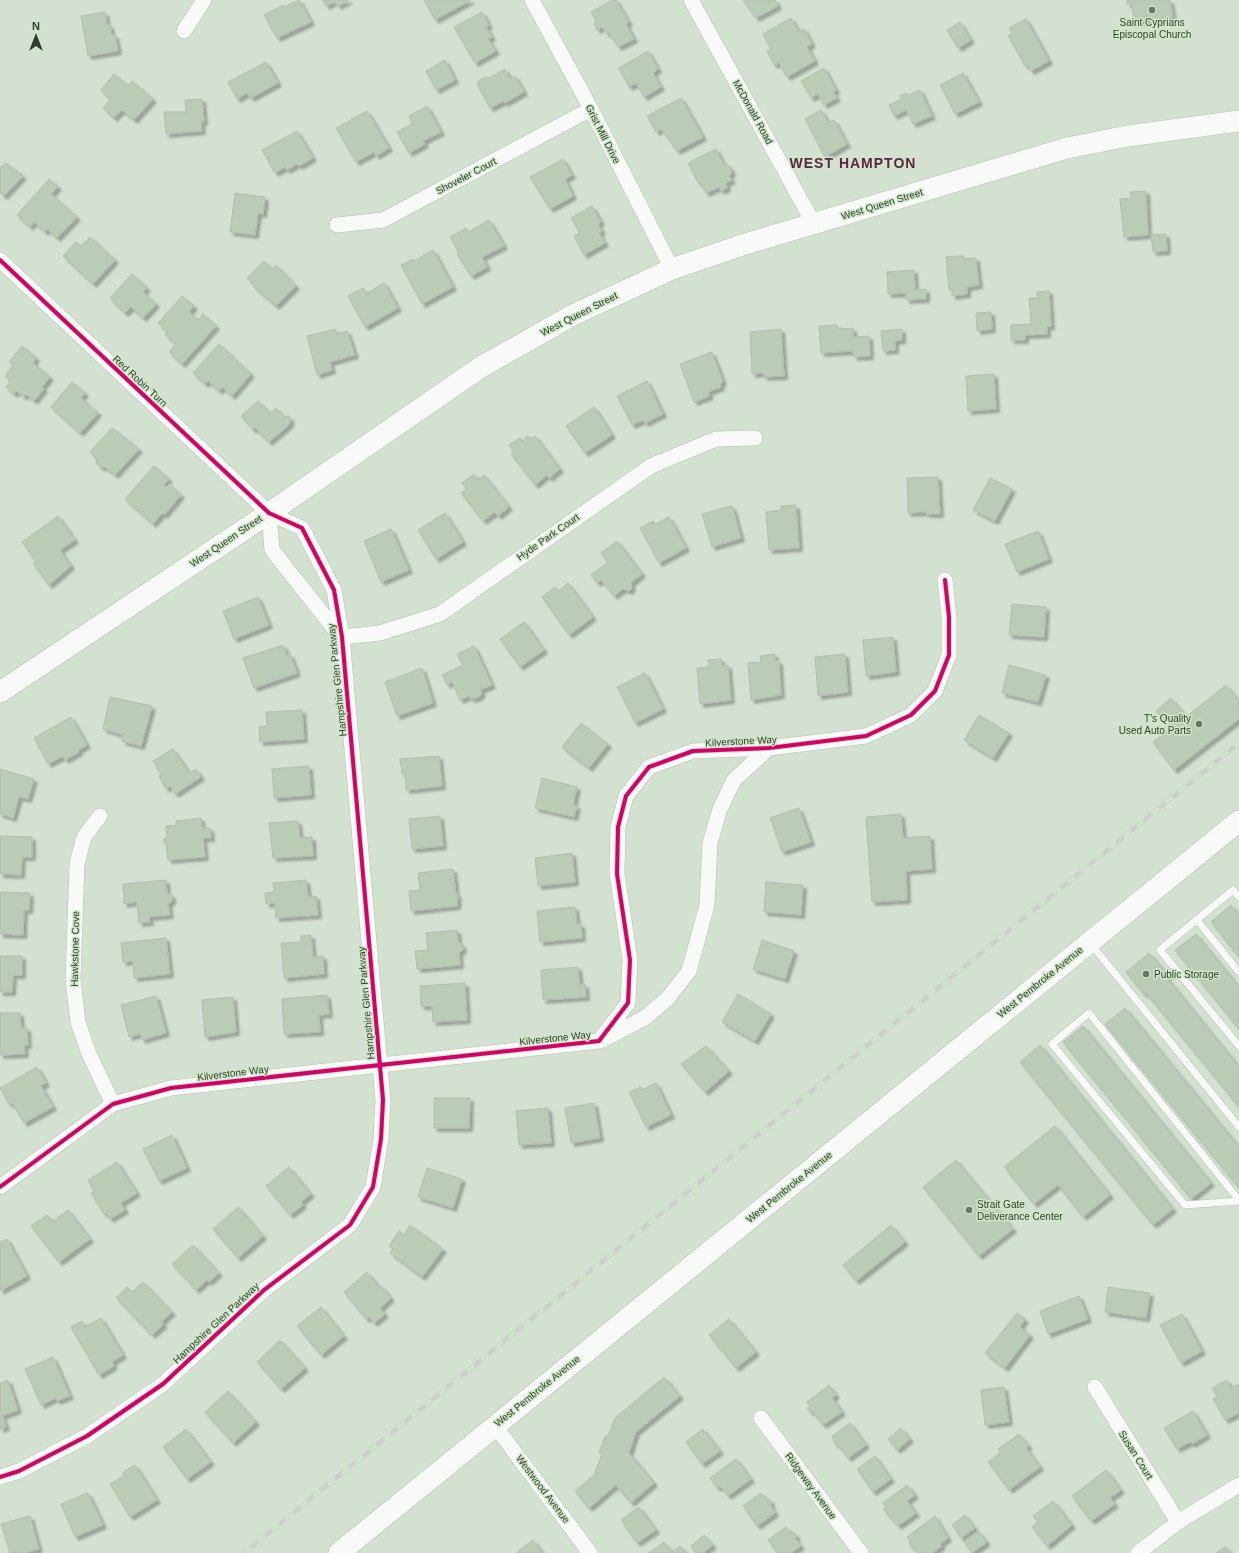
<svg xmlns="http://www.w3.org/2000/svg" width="1239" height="1553" font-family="Helvetica,sans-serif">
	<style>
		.building { fill: #bacbb6; stroke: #b3beb0; filter: url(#shadow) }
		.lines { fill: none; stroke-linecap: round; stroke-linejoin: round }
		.service-casing { stroke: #b5bfb2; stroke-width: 8 }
		.minor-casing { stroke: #b5bfb2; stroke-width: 16 }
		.secondary-casing { stroke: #b5bfb2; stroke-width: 22 }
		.service { stroke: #f8faf8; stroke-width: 7 }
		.minor { stroke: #f8faf8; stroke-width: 15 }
		.secondary { stroke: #f8faf8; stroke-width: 21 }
		.rail-casing { stroke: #ccd0cb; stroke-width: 4.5 }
		.rail { stroke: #cfe8c9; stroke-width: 3; stroke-dasharray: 9; stroke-linecap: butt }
		.cycleway-casing { stroke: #cfe8c9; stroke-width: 6 }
		.cycleway { stroke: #d6006c; stroke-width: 4 }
		.poi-dot { fill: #6b7668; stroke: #cfe8c9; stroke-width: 1.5 }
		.labels { text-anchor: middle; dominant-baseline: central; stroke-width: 3; stroke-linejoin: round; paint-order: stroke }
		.poi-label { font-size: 10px; fill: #333c30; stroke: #cfe8c9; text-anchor: start }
		.street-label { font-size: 10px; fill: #333c30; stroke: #cfe8c9 }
		.district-label { font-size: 14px; font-weight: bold; letter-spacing: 1px; fill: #612245; stroke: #cfe8c9 }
	</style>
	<defs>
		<filter id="shadow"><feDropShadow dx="3.5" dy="3.5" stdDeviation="1" flood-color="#0004"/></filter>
	</defs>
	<rect width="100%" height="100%" fill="#d3e1d0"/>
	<path class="building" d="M299,0L311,22L277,38L264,15L283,5L284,7Z
		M323,0H349L338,6L335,1L326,6Z
		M424,0H471L435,20Z
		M613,0H616L629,22L626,24L634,39L618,47L609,33L607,34L602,27L597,30L594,23L596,21L591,12Z
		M743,0H775L778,6L756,18Z
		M1127,0H1170L1173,17L1134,22L1132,3L1127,4Z
		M105,12L107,25H110L112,35H115L118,51L88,56L81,16Z
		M482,12L489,25L486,27L492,37L488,39L496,51L475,63L454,27Z
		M791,18L799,32L804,29L812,44L807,47L815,61L787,77L779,63L774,65L767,51L771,49L763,34Z
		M1026,19L1049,61L1031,71L1027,65L1025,66L1008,35L1012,33L1009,28Z
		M960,22L971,40L958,48L947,30Z
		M648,51L658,69L653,73L661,87L644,97L636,83L629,87L619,68Z
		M445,60L455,80L436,90L426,71Z
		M266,62L278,83L251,98L247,93L237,99L228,82Z
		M824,68L836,90L833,92L837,98L824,105L818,94L811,98L801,81Z
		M505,69L510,79L515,76L524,92L505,103L504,101L490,108L477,84L479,83L478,81L486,77L487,79Z
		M963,73L979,102L955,114L940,85Z
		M114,74L128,86L132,81L153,99L134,120L122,110L114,118L103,108L110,100L101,90Z
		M920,90L932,116L913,124L906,110L894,116L889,105L901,99L900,96L906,93L908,95Z
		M681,98L703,137L677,151L661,129L656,132L647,116Z
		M202,99L204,122H201L202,131L166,134L164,112H186L185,100Z
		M427,106L441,132L423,141L425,144L409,153L397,132L412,124L409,116Z
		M821,110L829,123L834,120L847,144L825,157L805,119Z
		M367,111L389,148L376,156L374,152L356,162L336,128Z
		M297,131L313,158L299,166L297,164L287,170L285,167L275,173L262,150Z
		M716,149L724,165L727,164L730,167L732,172L729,176L732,180L726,183L727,188L723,190H720L719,187L706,193L700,182L698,183L688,163Z
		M563,159L572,175L565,179L573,196L550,209L530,177Z
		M6,163L23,176L4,196L0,193V168Z
		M49,179L58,187L51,194L77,217L57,238L47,229L45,232L34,222L30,227L17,215Z
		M1146,191L1148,235L1124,237L1120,199L1131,198L1130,192Z
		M235,193L265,197L263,214L258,213L255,235L230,232Z
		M592,206L601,222L598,224L602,231L599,233L605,243L584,255L574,236L580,233L571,218Z
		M489,220L504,246L482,257L487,267L471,276L457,254L458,251L450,237L466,228L468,232Z
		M1166,234L1167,251L1153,252L1151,235Z
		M90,237L115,260L93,284L63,256L76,242L81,246Z
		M433,250L453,287L422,304L401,265L413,259L414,261Z
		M957,256H964V259L976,258L979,285L967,287V294L952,296V289H949L946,257Z
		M264,261L272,269L276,265L296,286L276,306L253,286L254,285L247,278Z
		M914,270L915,290L926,289V299L906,300V293L888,294L887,272Z
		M132,274L147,288L143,292L156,304L143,318L131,307L125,313L110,298Z
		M384,283L398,308L365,327L348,296L363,288L368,296L370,295L369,292Z
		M1049,291L1051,326H1047V334L1025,335V340H1011V325L1031,324L1029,298H1038L1037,292Z
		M182,296L194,306L189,312L198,320L203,314L216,326L182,364L169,352L176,344L165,335L168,332L158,323Z
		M991,312L992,329L977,331L976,313Z
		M837,325L838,329L853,328V337L869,336L870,356L854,357L853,351L821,353L819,326Z
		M335,329L337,334L347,331L355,355L330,362L332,370L317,375L307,336Z
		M781,329L784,376L764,377V373L752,374L750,332Z
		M902,329V340L895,341V350L883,351L881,331Z
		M219,344L251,374L232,396L222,387L219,391L208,381L205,384L193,373Z
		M22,346L36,358L33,363L50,377L42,387L44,389L34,401L26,394L24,397L17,391L14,394L6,387L11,381L5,376L13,365L9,362Z
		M712,352L723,382L720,384L721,387L708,392L710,396L694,402L680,364Z
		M994,374L996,409L968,411L966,376Z
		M647,381L663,414L645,423L643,420L632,425L617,396Z
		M72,382L85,393L81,398L98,413L80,433L51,407Z
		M258,401L270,413L276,408L284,417L289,416L291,422L288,424L289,425L269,442L255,428L253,430L241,416Z
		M594,407L612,435L585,453L566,426Z
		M112,428L139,449L115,475L105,467H100L96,463L97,459L90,452Z
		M528,436L531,439L535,436L560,469L549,478L547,475L535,485L511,454L514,452L509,445L520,438L522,441Z
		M154,466L169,479L164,485L166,487L169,484L181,495L164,515L162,513L153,524L125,499Z
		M474,474L478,480L484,475L509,507L498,516L495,512L483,521L461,493L467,489L462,483Z
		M938,477L940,514H926V512L908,513L907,478Z
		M990,478L1012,489L995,521L973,510Z
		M796,505L799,548L769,550L766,512L781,510V506Z
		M732,506L741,538L712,547L702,514Z
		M445,513L463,542L436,559L418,530Z
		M58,516L75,540L60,550L71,566L49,585L33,564L36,562L22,542Z
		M669,517L686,548L659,563L640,528L653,521L655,524Z
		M391,529L409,570L381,582L364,541Z
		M1038,531L1049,559L1017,572L1005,544Z
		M617,541L642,574L631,583L632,588L629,591L623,589L614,596L601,580L597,583L591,575L608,562L601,553Z
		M568,583L593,617L569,635L542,597L555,587L558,591Z
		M258,597L269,625L234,639L223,611Z
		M1012,604L1046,607L1044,637L1009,635Z
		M524,622L544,650L520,667L500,639Z
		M893,637L896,672L866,676L863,640Z
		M283,645L287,655L290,654L297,673L254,688L243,658Z
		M474,646L492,685L480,690L482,692L480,696L476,698L471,699L469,696L460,700L452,682L447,685L442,675L463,665L457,654Z
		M775,654V661H779L781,695L751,700L748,663L761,662L760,656Z
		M845,654L848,692L818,696L815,657Z
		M721,659L722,666L728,665L731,700L700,704L697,668L709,667L708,660Z
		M1009,665L1046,675L1038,702L1002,693Z
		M422,668L433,703L397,716L385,682Z
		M645,673L663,709L635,723L617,687Z
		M1226,685L1239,701V719L1174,770L1153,742L1170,729L1156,711L1171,698L1186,717Z
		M110,697L152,706L141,746L122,741L123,735L103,729Z
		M302,710L304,739L260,742L259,727L267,726L266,712Z
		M979,715L1009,733L993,758L964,740Z
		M71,717L87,745L78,750L79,752L65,760L63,756L48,764L34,738Z
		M581,723L608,744L589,768L562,747Z
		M173,749L189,773L196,769L201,777L175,794L170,786L166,789L159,776L161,774L153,761Z
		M439,756L442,786L406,790L405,774H402L400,759Z
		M309,766L311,795L274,798L272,769Z
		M0,769L34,779L28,799L19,797L13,818L0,814Z
		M542,778L577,787L573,805L577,806L574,817L535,808Z
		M799,808L811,842L782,852L770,818Z
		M901,814L903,838L930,836L932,869L906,871L907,900L872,902L866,817Z
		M440,816L443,846L412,849L409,819Z
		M201,818L202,828H210L211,838H203L205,857L168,860L166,843H164V838H167L166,826L176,825V821Z
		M298,821L300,838L312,837L313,856L273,858L269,823Z
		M0,836L32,837V857H22L21,875L0,874Z
		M572,853L575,882L538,886L535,858Z
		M453,869L456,895L458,894L457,906L411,911L409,891L420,890L418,873Z
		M166,880L167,893L172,895V901L168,904L170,915L149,917L150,922L139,923L137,902L124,904L123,884Z
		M306,880L308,897L316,896L318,915L276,918L275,903L266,904L265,893L274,892L273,883Z
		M766,882L803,885L801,915L764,912Z
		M0,892L30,893L29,910H24L23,935L0,934Z
		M1231,905L1239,915V957L1211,922Z
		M575,907L577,924H581L582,938L540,942L537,911Z
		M457,930L458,941L462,945L463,950L459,952L460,965L417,969L415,951L428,950L426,933Z
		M1196,934L1239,987V1029L1175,950Z
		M311,935L313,957L323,956L324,974L284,978L281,943L301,942V936Z
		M166,938L170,974L134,978L133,961L123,962L121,943Z
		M762,940L794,951L785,979L753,969Z
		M1149,953L1168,975L1166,977L1239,1067V1107L1146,993L1144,994L1126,972Z
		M0,956H22V975H13L12,992H0Z
		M578,967L580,985L585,984L586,997L543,1000L541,970Z
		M465,983L467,1020L433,1022L432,1006H421L420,986Z
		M738,994L771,1014L755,1041L722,1022Z
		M327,995L329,1014L319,1015L320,1032L284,1034L282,999Z
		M156,996L166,1033L142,1040L140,1034L129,1037L121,1005Z
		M233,997L236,1032L205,1037L202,1000Z
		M1125,1008L1239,1147V1188L1105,1024Z
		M0,1013H20L21,1028H27L28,1045H24L25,1054L0,1055Z
		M1083,1026L1211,1183L1191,1199L1063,1042Z
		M1040,1045L1173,1209L1153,1225L1020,1062Z
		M706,1046L729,1071L705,1092L681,1064Z
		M37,1067L46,1083L41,1086L53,1107L24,1123L12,1103L9,1104L0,1088Z
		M656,1083L671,1115L646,1127L629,1092L641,1087L642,1090Z
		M434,1098H470L469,1128H434Z
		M594,1103L600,1138L571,1143L565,1108Z
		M548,1108L551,1143L519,1145L516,1111Z
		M1055,1126L1110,1195L1083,1217L1058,1185L1034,1204L1004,1167Z
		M172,1135L187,1168L159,1181L143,1149Z
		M956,1160L1013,1229L979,1256L923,1187Z
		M117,1162L137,1193L121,1203L125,1210L110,1219L106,1213L104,1214L91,1193L94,1191L88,1180Z
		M289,1167L311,1194L301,1202L303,1205L290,1215L266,1186Z
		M427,1168L462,1179L453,1208L418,1197Z
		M238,1207L263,1236L238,1258L213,1229Z
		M68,1210L90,1239L59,1262L31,1226L47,1215L52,1222Z
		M410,1225L443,1249L422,1277L390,1253L393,1249L389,1246L399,1231L404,1235Z
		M891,1225L905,1242L856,1281L843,1265Z
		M7,1239L27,1276L0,1291V1242Z
		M193,1245L219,1273L209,1282L207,1280L196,1290L172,1264Z
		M367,1272L379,1287L381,1286L391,1298L380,1308L385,1314L374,1323L369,1317L366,1319L344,1292Z
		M143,1282L172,1312L161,1322L164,1324L152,1335L116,1298L127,1287L132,1292Z
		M1108,1287L1150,1293L1146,1318L1105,1312Z
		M1079,1296L1088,1319L1048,1334L1040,1311Z
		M321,1307L344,1336L321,1355L297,1326Z
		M1017,1313L1025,1319L1020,1327L1030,1335L1005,1368L985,1353Z
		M1182,1314L1202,1351L1181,1363L1160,1325Z
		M101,1318L123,1355L112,1362L114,1366L99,1375L71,1327L82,1321L85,1327Z
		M729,1319L756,1352L736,1368L709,1335Z
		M280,1340L305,1368L281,1389L257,1362Z
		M53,1357L70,1396L57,1401L56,1398L41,1405L25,1369Z
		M664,1377L680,1396L636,1432L629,1453L654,1483L631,1503L616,1485L589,1508L575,1491L594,1475L602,1454L599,1452L605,1436H608L615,1418Z
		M8,1380L18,1410L2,1416L6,1427L0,1429V1383Z
		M1227,1380L1231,1388L1239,1384V1413L1225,1420L1213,1399L1217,1396L1212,1388Z
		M829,1385L836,1395L832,1398L842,1412L823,1425L812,1411L810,1412L807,1408L810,1406L807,1402Z
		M1004,1387L1009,1422L985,1425L981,1390Z
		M228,1391L256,1422L233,1443L205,1412Z
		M1193,1411L1207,1435L1192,1444L1190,1442L1177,1449L1164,1428Z
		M850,1423L866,1445L848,1458L837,1444L835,1445L832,1436Z
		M901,1428L910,1439L897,1450L888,1439Z
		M186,1429L211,1462L187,1479L163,1447Z
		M703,1429L720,1451L702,1464L686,1442Z
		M1019,1434L1029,1446L1026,1448L1040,1467L1009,1490L988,1462L1000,1453L998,1449Z
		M875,1456L891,1479L873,1492L857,1469Z
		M736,1459L751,1479L728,1496L720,1486L717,1488L710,1478Z
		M135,1465L157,1500L130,1517L110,1484L124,1476L123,1472Z
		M1106,1470L1121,1490L1110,1498L1115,1504L1091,1521L1072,1496Z
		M907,1485L915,1495L907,1501L916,1513L898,1526L883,1509L886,1508L883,1503Z
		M88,1493L103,1525L75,1537L61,1504Z
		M761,1493L767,1500L769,1499L772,1503L770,1504L775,1513L757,1526L743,1506Z
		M1053,1501L1072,1525L1047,1546L1032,1527L1038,1522L1033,1516Z
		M639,1507L656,1530L637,1543L621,1520Z
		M965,1515L975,1528L961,1538L952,1525Z
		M30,1516L39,1549L25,1553H10L1,1524Z
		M935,1516L948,1538L940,1544L942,1546L932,1553H919L913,1546L911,1547L909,1543L911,1542L907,1537Z
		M786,1527L791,1534L794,1532L797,1537L795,1538L801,1546L791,1553H777L768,1540Z
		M978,1531L987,1542L972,1553L964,1542Z
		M704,1535L713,1545L703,1553H696L691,1546Z
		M533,1540L543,1553H516Z
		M664,1542L672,1552L680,1546L686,1553H649Z
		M1226,1547L1230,1553H1216Z"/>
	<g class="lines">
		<g class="service-casing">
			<path id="service" d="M1239,897L1233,890L1160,950L1239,1046
				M1197,920L1239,972
				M1091,944L1239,1127
				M1239,1200L1089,1013L1052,1044L1185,1205L1239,1201"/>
		</g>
		<g class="minor-casing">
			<path id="minor" d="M532,0L591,109L672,269
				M691,0L814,224
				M184,31L204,0
				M337,225L383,220L591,109
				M0,260L269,513L302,528L334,590L342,637L383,1100L381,1139L373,1187L350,1225L264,1290L163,1384L87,1436L19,1471L0,1477
				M269,513L272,550L341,637
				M342,637L380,633L440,614L651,466L716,439L755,438
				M100,816L84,837L77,864L73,980L78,1022L89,1054L113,1104
				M602,1040L646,1017L668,998L689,971L707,905L710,843L720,809L734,780L769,748
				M0,1187L113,1104L171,1088L599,1041L628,1003L630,960L617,874L618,827L626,796L649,767L693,751L769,748L866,736L911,715L935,691L949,655V617L945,580
				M1095,1387L1178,1522
				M761,1418L861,1553
				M495,1426L590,1553
				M1138,1553L1178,1522L1239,1485"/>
		</g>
		<g class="secondary-casing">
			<path id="secondary" d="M0,692L269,513L481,367L573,315L672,269L742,245L1067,148L1128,136L1239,121
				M339,1553L1239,821"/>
		</g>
		<use href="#service" class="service"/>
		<use href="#minor" class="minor"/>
		<use href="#secondary" class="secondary"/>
		<g class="rail-casing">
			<path id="rail" d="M244,1553L1239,743"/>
		</g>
		<use href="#rail" class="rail"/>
		<g class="cycleway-casing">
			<path id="cycleway" d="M0,260L269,513L302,528L334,590L342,637L383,1100L381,1139L373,1187L350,1225L264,1290L163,1384L87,1436L19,1471L0,1477
				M0,1187L113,1104L171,1088L599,1041L628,1003L630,960L617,874L618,827L626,796L649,767L693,751L769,748L866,736L911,715L935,691L949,655V617L945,580"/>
		</g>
		<use href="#cycleway" class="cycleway"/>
	</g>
	<g class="poi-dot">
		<circle cx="1152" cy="10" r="4"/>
		<circle cx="1199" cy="724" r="4"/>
		<circle cx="1146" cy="974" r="4"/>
		<circle cx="969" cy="1210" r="4"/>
	</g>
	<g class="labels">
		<g class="poi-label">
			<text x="1152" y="22" text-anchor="middle">Saint Cyprians<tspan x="1152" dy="12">Episcopal Church</tspan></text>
			<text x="1191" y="718" text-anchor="end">T's Quality<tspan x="1191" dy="12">Used Auto Parts</tspan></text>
			<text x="1154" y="974">Public Storage</text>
			<text x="977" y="1204">Strait Gate<tspan x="977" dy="12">Deliverance Center</tspan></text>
		</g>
		<g class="street-label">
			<text transform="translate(753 112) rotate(61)">McDonald Road</text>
			<text transform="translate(603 134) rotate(63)">Grist Mill Drive</text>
			<text transform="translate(466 176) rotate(-28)">Shoveler Court</text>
			<text transform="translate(882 204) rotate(-17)">West Queen Street</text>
			<text transform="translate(579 314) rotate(-27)">West Queen Street</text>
			<text transform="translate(140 381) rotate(43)">Red Robin Turn</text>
			<text transform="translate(548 537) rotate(-35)">Hyde Park Court</text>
			<text transform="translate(226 541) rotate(-34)">West Queen Street</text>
			<text transform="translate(337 680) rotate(-96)">Hampshire Glen Parkway</text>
			<text transform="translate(741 741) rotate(-3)">Kilverstone Way</text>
			<text transform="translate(75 949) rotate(-89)">Hawkstone Cove</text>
			<text transform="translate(1040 982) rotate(-39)">West Pembroke Avenue</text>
			<text transform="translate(366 1003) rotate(-95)">Hampshire Glen Parkway</text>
			<text transform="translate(555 1038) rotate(-6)">Kilverstone Way</text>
			<text transform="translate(233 1073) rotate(-7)">Kilverstone Way</text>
			<text transform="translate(789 1187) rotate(-39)">West Pembroke Avenue</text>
			<text transform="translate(216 1323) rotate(-43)">Hampshire Glen Parkway</text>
			<text transform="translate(537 1391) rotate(-39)">West Pembroke Avenue</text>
			<text transform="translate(1136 1455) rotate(58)">Susan Court</text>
			<text transform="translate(811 1486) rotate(54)">Ridgeway Avenue</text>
			<text transform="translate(543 1489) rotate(53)">Westwood Avenue</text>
		</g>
		<g class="district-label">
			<text x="853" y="163">WEST HAMPTON</text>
		</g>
	</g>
	<g transform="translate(36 36)" stroke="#cfe8c9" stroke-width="3" paint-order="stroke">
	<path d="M0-3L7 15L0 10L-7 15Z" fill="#333c30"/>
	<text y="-6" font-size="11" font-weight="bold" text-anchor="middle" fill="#333c30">N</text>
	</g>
</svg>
